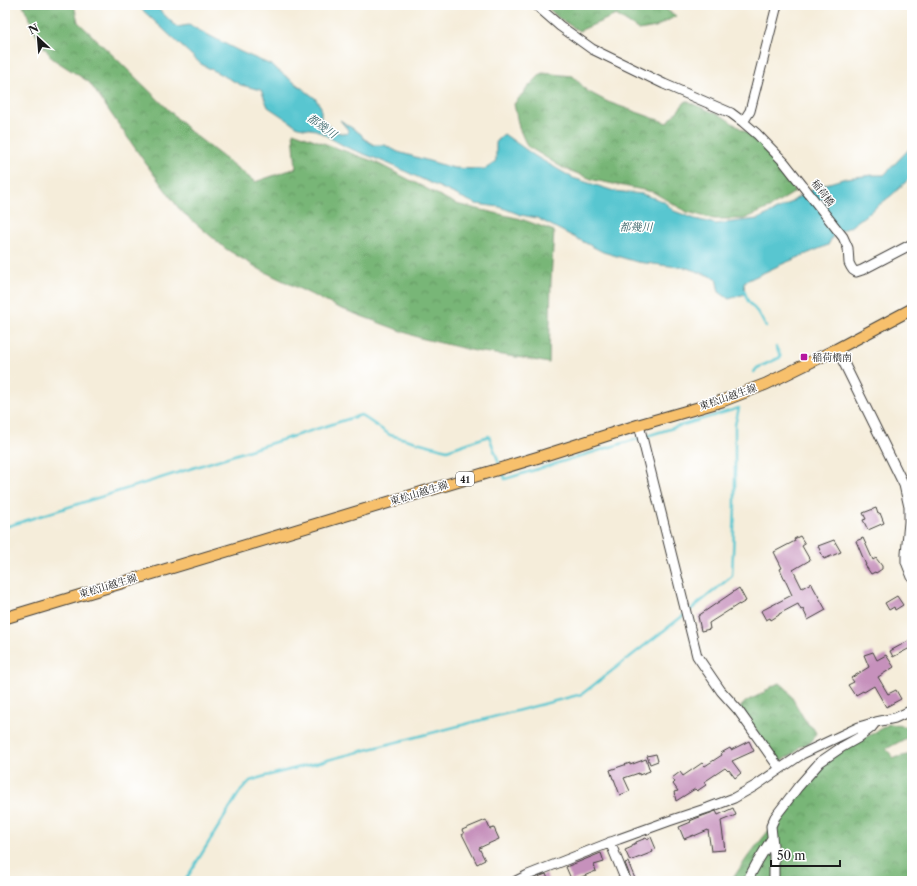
<svg xmlns="http://www.w3.org/2000/svg" width="917" height="886" font-family="'Libre Caslon Text','Noto Serif JP',serif">
	<style>
		.forest { fill: url(#forest-crowns); stroke: #4a694a }
		.water { fill: #59c6d0; stroke: #3a7176 }
		.lines { fill: none; stroke-linecap: round; stroke-linejoin: round }
		.stream { stroke: #59c6d0; stroke-width: 2.5 }
		.building { fill: #c691bc }
		.minor-casing { stroke: #3d3b38; stroke-width: 11 }
		.major-casing { stroke: #3d3b38; stroke-width: 13 }
		.minor { stroke: #fff; stroke-width: 9 }
		.major { stroke: #f7c06c; stroke-width: 11 }
		.poi-dot { fill: #b5179e; stroke: #fff; stroke-width: 1.5 }
		.labels { text-anchor: middle; dominant-baseline: central; stroke-width: 3; stroke-linejoin: round; paint-order: stroke }
		.shield { fill: #fff; stroke: #606060; stroke-width: 1 }
		.shield-label { font-size: 9px; font-weight: bold; fill: #1c1c1c }
		.street-label { font-size: 10px; fill: #1c1c1c; stroke: #fff }
		.poi-label { font-size: 10px; fill: #1c1c1c; stroke: #fff; text-anchor: start }
		.water-label { font-size: 11px; font-style: italic; fill: #346064; stroke: #fff }
	</style>
	<defs>
		<pattern id="forest-crowns" width="20" height="18" patternUnits="userSpaceOnUse"><rect width="20" height="18" fill="#78b677"/><path d="M2 6a3 3 0 1 1 6 0M12 15a3 3 0 1 1 6 0" fill="none" stroke="#629361"/></pattern>
	</defs>
	<rect width="100%" height="100%" fill="#fff"/>
	<filter id="ink" filterUnits="userSpaceOnUse"><feTurbulence type="fractalNoise" baseFrequency=".025" numOctaves="2"/><feDisplacementMap in="SourceGraphic" scale="8" xChannelSelector="R" yChannelSelector="G"/><feConvolveMatrix kernelMatrix="1 2 1 2 8 2 1 2 1" color-interpolation-filters="sRGB"/></filter>
	<filter id="wash" filterUnits="userSpaceOnUse"><feTurbulence type="fractalNoise" baseFrequency=".012" numOctaves="4" result="noise"/><feDisplacementMap in="SourceGraphic" scale="16" xChannelSelector="R" yChannelSelector="G"/><feGaussianBlur stdDeviation="0.9" result="paint"/><feColorMatrix in="noise" values="0 0 0 0 0 0 0 0 0 0 0 0 0 0 0 0 0 1.4 0 .05"/><feComposite in="paint" operator="in"/></filter>
	<g filter="url(#wash)">
		<rect width="100%" height="100%" fill="#f5edda"/>
		<path class="forest" d="M23,5H74L78,22L126,68L191,132L255,182L296,168L293,132L375,162L456,204L521,219L554,231L551,280L549,363L523,358L475,351L420,338L337,307L261,270L226,249L180,210L144,161L89,82L53,59L40,42Z
			M545,5H659L676,16L656,27L639,30L616,15L579,31L557,17Z
			M542,73L573,76L587,91L608,102L667,123L686,101L722,116L758,140L779,163L795,192L769,208L744,219H714L687,212L653,192L594,180L563,168L527,146L519,128L514,104L529,86Z
			M780,683L787,689L803,717L808,724L813,728L816,733L811,742L799,747L795,753L780,761L774,756L740,708C746,699 753,699 761,694C769,690 771,685 780,683Z
			M889,724L909,727L912,731V735L886,749L894,758L912,754V881H731L749,855L822,764L837,754Z"/>
		<path class="water" d="M137,5H154L177,27L189,25L241,52L271,65L315,98L321,107V119L336,132L347,134L348,130L340,120L361,134L363,138L374,145H385L398,152L443,165L454,168L477,169H485L493,164L496,160V143L498,139L504,134L535,156L573,178L614,191L642,194L663,201L674,211L695,219L716,224L758,219L787,205L797,198L819,186L846,178L873,175H884L912,146V176L892,195L850,227L834,234L828,245L780,265L744,282L745,294L729,299L719,292L716,278L687,268L637,262L603,252L537,218L521,215L500,207L476,204L387,163L346,147L316,130L298,127L268,107L261,90L241,85L201,64Z"/>
		<g class="lines">
			<path class="stream" d="M744,290L748,301L759,314L766,327
				M754,372L757,368L781,357L776,347
				M502,471L505,479L739,408
				M5,527L361,415L390,435L447,450L489,436L500,466
				M688,612L732,576L735,507V425L739,408
				M185,881L239,793L250,781L262,777L582,694L684,615"/>
		</g>
		<g id="blocks">
			<path class="building" d="M876,508L878,514L880,513L884,523L868,530L863,520L866,519L863,513Z
				M800,536L805,544L802,546L810,560L793,570L802,588L811,583L826,610L808,620L803,609L801,610L798,604L779,614V615L771,620L770,618L766,620L761,611L792,595L780,569L782,568L774,552L795,541L794,539Z
				M863,538L873,560L876,558L882,566V569L876,573L875,572L871,574L865,565H866L856,541Z
				M834,540L841,552L824,559L818,546Z
				M739,588L746,601L739,605V604L709,623L710,629L701,631L698,616Z
				M897,596L903,605L895,610L894,607L889,610L885,603Z
				M912,639V647L893,657L890,651Z
				M873,652L877,660L886,655L894,667L878,677L888,694L896,690L901,699L886,707L874,686L864,692L863,691L856,695L855,693L854,694L848,685L854,682L851,678L869,667L864,655Z
				M749,741L754,751L732,761L741,773L735,778L729,770L728,771L725,768L704,782L706,785L697,791L695,789L676,801L674,792L678,791L673,784L675,782L672,778L680,772L683,776L702,763L705,766L722,755L721,753L730,748L731,750Z
				M656,754L658,761L650,764L647,756Z
				M646,759L650,771L639,775V773L624,778L630,791L620,795L614,779H613L610,770L630,763V765Z
				M733,808L736,815L721,821L725,850L711,851L708,830L694,836V835L684,839L679,827L691,822L690,821L697,818L716,811L718,815Z
				M486,820L490,829L494,828L499,839L479,848L485,860L477,864L462,834H464L462,830Z
				M651,837L656,849L652,850L653,852L630,861L625,850L632,847V845L636,843V842L646,838L647,839Z
				M601,853L604,862L594,865L596,871L572,881L566,867Z
				M628,862L636,881H632L625,863Z
				M546,874L549,881H529L530,880Z"/>
		</g>
	</g>
	<g filter="url(#ink)">
		<use href="#blocks" fill-opacity="0" stroke="#3d3b38" stroke-width="1"/>
		<g class="lines">
			<g class="minor-casing">
				<path id="minor" d="M536,5L560,26L592,49L664,84L731,113L743,122L757,134L784,162L843,237L848,248L849,263L851,267L853,270L856,272L862,270L912,244
					M743,122L750,111L777,5
					M837,349L904,485L909,507V522L906,554V562L912,577
					M639,425L697,656L721,691L738,710L780,769
					M610,842L626,881
					M516,881L528,875L619,839L669,821L708,808L734,798L755,786L802,754L859,727L876,722L895,718L912,710
					M747,881L758,861L772,838
					M774,881V855L771,826L775,817L798,787L820,762L842,747L858,738L871,728L875,723"/>
			</g>
			<g class="major-casing">
				<path id="major" d="M5,618L539,457L639,425L722,401L766,384L837,349L912,309"/>
			</g>
			<use href="#minor" class="minor"/>
			<use href="#major" class="major"/>
		</g>
	</g>
	<rect class="poi-dot" x="800" y="353" width="8" height="8" rx="2"/>
	<g class="labels">
		<rect class="shield" x="456" y="472" width="18" height="14" rx="3"/>
		<g class="shield-label">
			<text x="465" y="479">41</text>
		</g>
		<g class="street-label">
			<text transform="translate(823 193) rotate(52)">稲荷橋</text>
			<text transform="translate(728 397) rotate(-19)">東松山越生線</text>
			<text transform="translate(419 493) rotate(-17)">東松山越生線</text>
			<text transform="translate(108 586) rotate(-17)">東松山越生線</text>
		</g>
		<g class="poi-label">
			<text x="812" y="357">稲荷橋南</text>
		</g>
		<g class="water-label">
			<text transform="translate(322 126) rotate(35)">都幾川</text>
			<text x="636" y="227">都幾川</text>
		</g>
	</g>
	<rect width="917" height="886" fill="none" stroke="#fff" stroke-width="20"/>
	<g transform="translate(38 38) rotate(334)" stroke="#ffffff" stroke-width="3" paint-order="stroke">
	<path d="M0-3L7 15L0 10L-7 15Z" fill="#1c1c1c"/>
	<text y="-6" font-size="11" font-weight="bold" text-anchor="middle" fill="#1c1c1c">N</text>
	</g>
	<path d="M771 860v6h69v-6" fill="none" stroke="#1c1c1c" stroke-width="2"/>
	<text x="777" y="860" font-size="12" fill="#1c1c1c" stroke="#ffffff" stroke-width="3" paint-order="stroke">50 m</text>
</svg>
